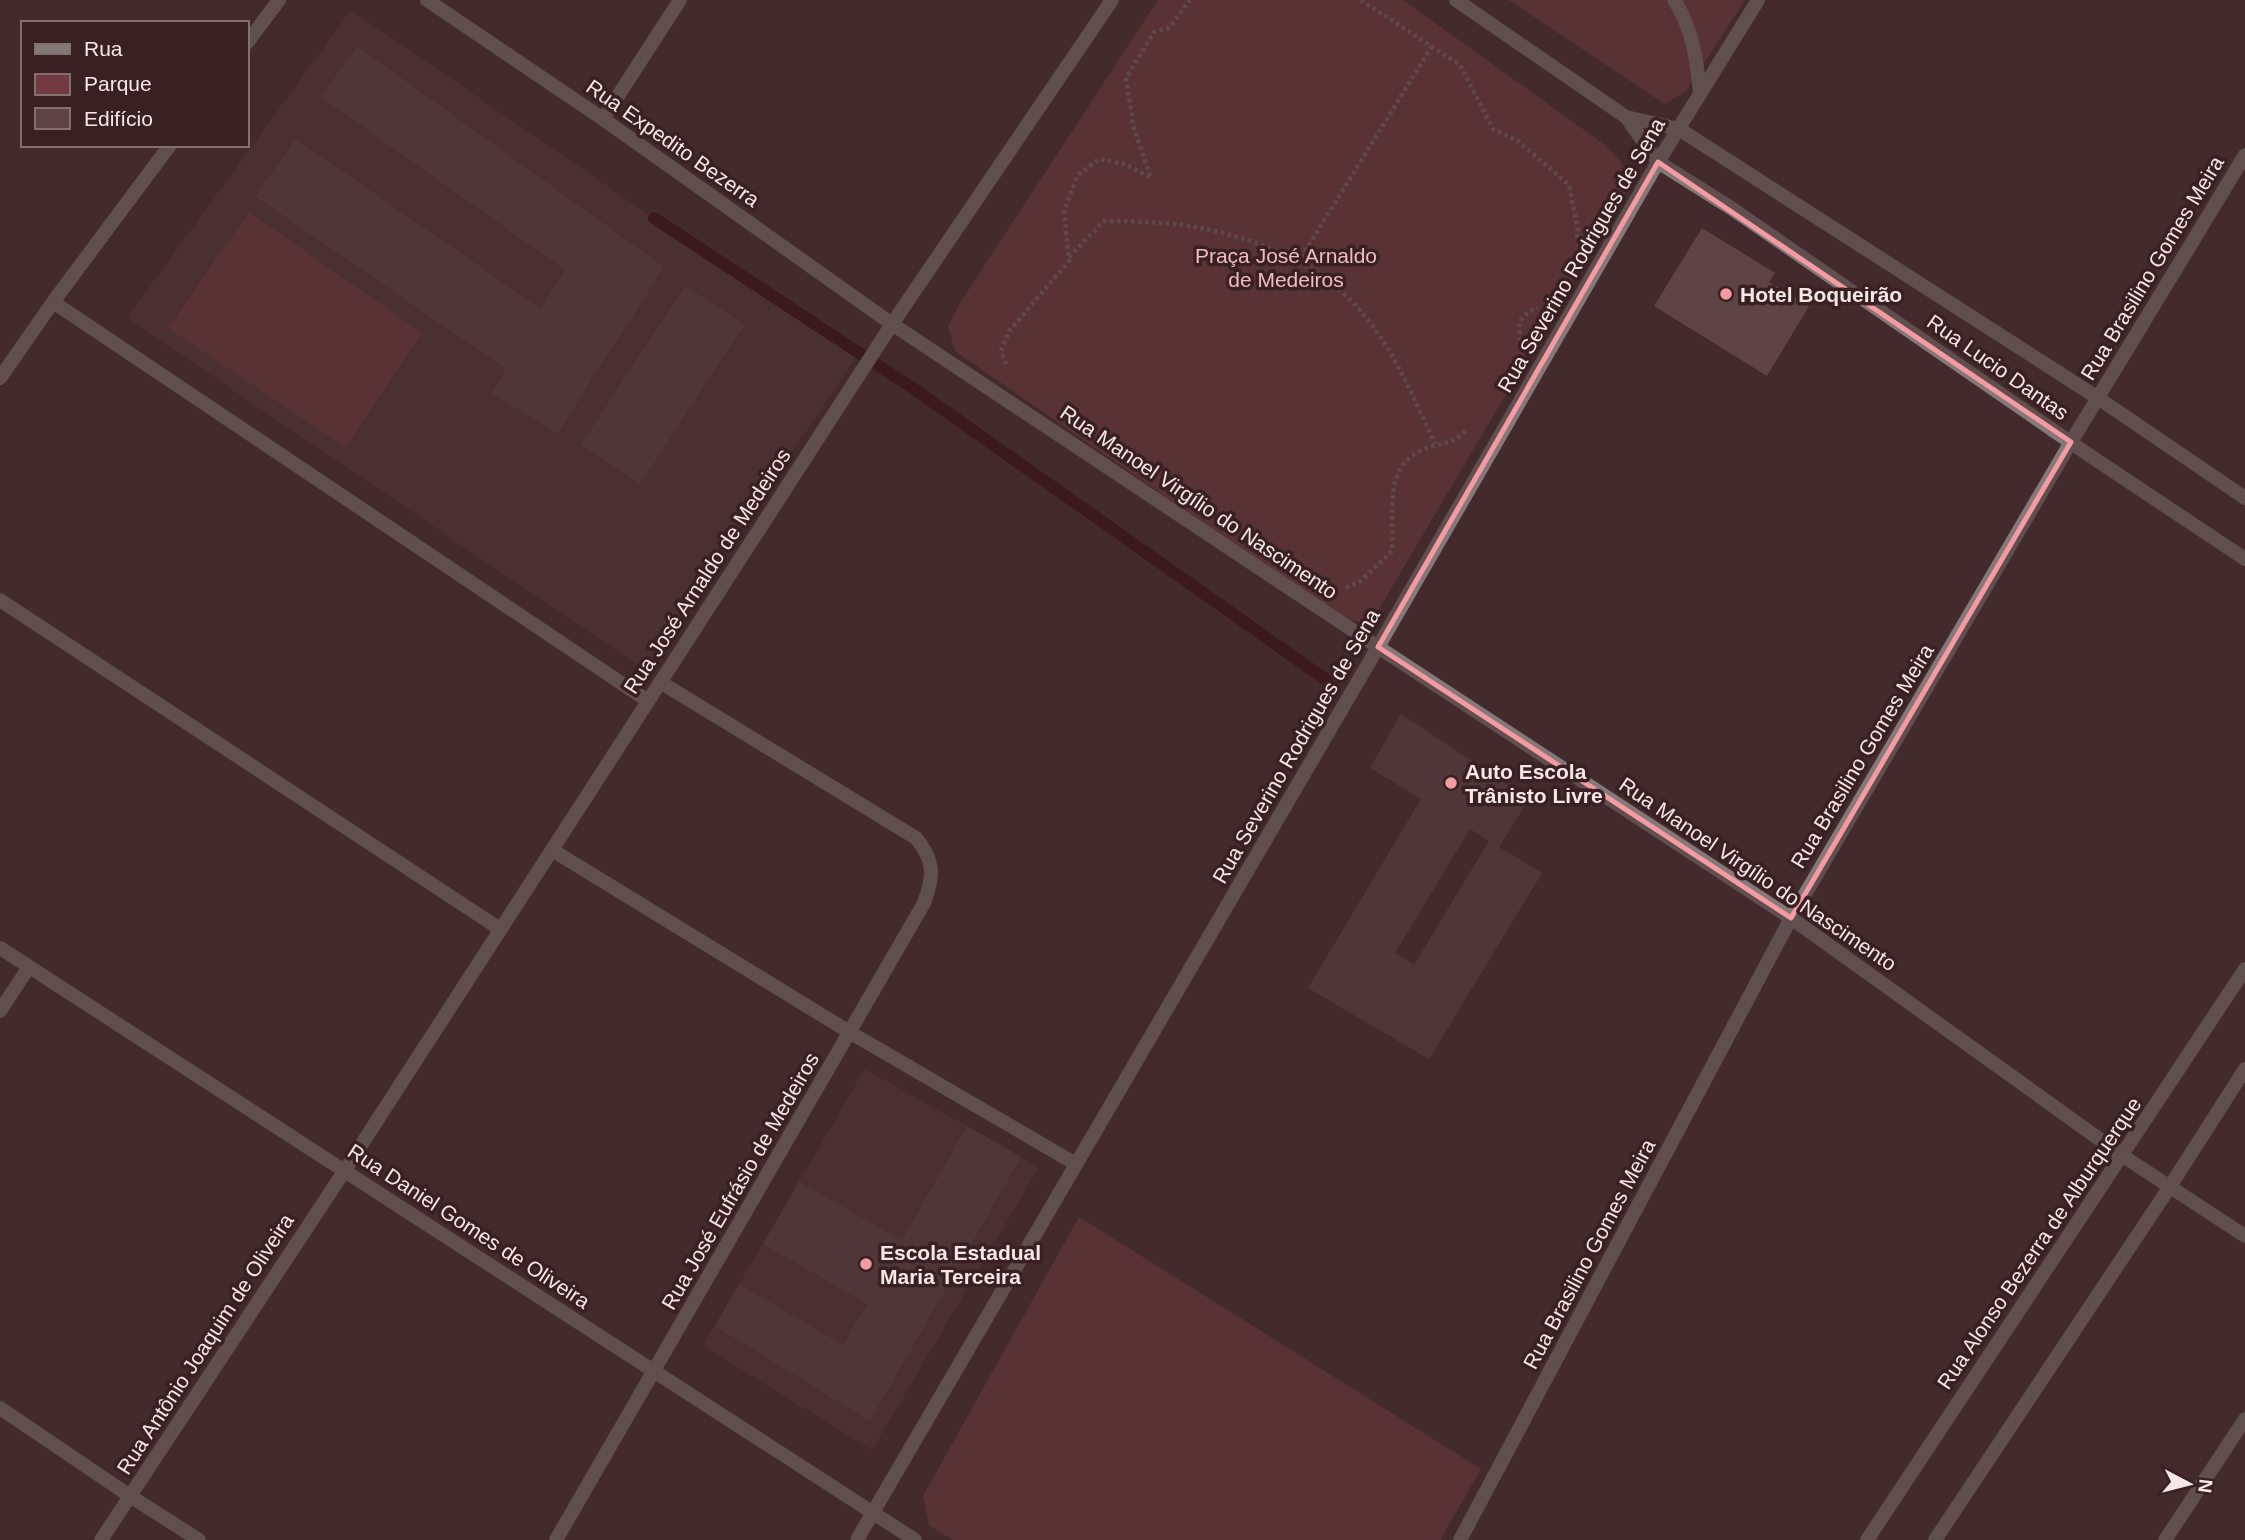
<svg xmlns="http://www.w3.org/2000/svg" width="2245" height="1540" font-family="Helvetica,sans-serif">
	<style>
		.built { fill: #543537 }
		.green { fill: #733b41 }
		.lines { fill: none; stroke-linecap: round; stroke-linejoin: round }
		.stream { stroke: #32030d; stroke-width: 12 }
		.building { fill: #5e4445; fill-rule: evenodd }
		.path { stroke: #826c6e; stroke-width: 4.5; stroke-dasharray: 3.5 3.5; stroke-linecap: butt }
		.service { stroke: #857879; stroke-width: 14 }
		.minor { stroke: #857879; stroke-width: 14 }
		.tertiary { stroke: #857879; stroke-width: 14 }
		.marked { fill: none; stroke: #f49aa2; stroke-width: 5; stroke-linejoin: round }
		.poi-dot { fill: #f49aa2; stroke: #392123; stroke-width: 2.5 }
		.labels { text-anchor: middle; dominant-baseline: central; stroke-width: 7; stroke-linejoin: round; paint-order: stroke }
		.street-label { font-size: 21px; fill: #f7e6e7; stroke: #392123 }
		.park-label { font-size: 21px; fill: #f1bbbf; stroke: #392123 }
		.poi-label { font-size: 21px; font-weight: bold; fill: #f7e6e7; stroke: #392123; text-anchor: start }
	</style>
	<rect width="100%" height="100%" fill="#432b2d"/>
	<path class="built" d="M351,10L856,357L645,670L127,318Z
		M865,1069L1039,1167L872,1450L703,1346Z"/>
	<path class="green" d="M1158,0H1403L1605,145L1625,167L1626,191L1379,609L1362,623L1340,617L955,351L948,326L960,303Z
		M1509,0H1745L1686,91L1665,104Z
		M249,212L422,333L346,447L168,328Z
		M1079,1217L1481,1469L1440,1540H953L929,1525L923,1496Z"/>
	<g class="lines">
		<path class="stream" d="M654,218L917,391L1325,679"/>
	</g>
	<path class="building" d="M357,46L664,267L557,434L492,393L506,369L255,196L296,139L541,309L565,270L321,97Z
		M1702,228L1775,273L1769,282L1809,306L1767,376L1654,306Z
		M685,286L745,325L640,484L581,445Z
		M1401,714L1529,799L1499,847L1542,873L1429,1059L1308,988L1421,799L1370,768ZM1470,829L1489,841L1414,965L1395,953Z
		M967,1126L1021,1157L870,1421L715,1326L739,1284L843,1345L867,1304L763,1244L799,1182L902,1240Z"/>
	<g class="lines">
		<path class="path" d="M1361,0L1460,65L1493,129L1518,141L1569,185L1578,231L1577,240
			M1432,46L1299,261C1315,272 1332,283 1347,297C1389,337 1411,392 1435,444
			M1069,257L1104,221C1182,221 1228,228 1299,261
			M1520,341L1519,322L1528,312L1538,308
			M1006,364L1001,351L1009,331L1069,261L1064,210L1078,175L1099,159L1125,164L1151,178L1134,129L1126,78L1154,32L1169,28L1190,0
			M1346,588L1361,581L1392,551C1395,515 1381,467 1424,449C1444,440 1451,447 1467,429"/>
		<path class="service" d="M1674,0C1693,29 1697,61 1700,94
			M552,850L851,1033L1076,1164
			M653,1372L924,903C934,876 935,861 916,838L660,682"/>
		<path class="minor" d="M427,0L603,119L892,324L1378,647L1791,918L2123,1156L2245,1236
			M247,43L279,0
			M603,119L680,0
			M53,302L648,701
			M0,378L53,302L170,145
			M0,600L500,929
			M0,1011L29,967
			M0,1408L130,1496L199,1540
			M101,1540L345,1170
			M556,1540L653,1372
			M857,1540L872,1514
			M1460,1540L1791,918L2071,442L2245,155
			M1867,1540L2245,969
			M1935,1540L2169,1188L2245,1069
			M2165,1540L2245,1419"/>
		<path class="tertiary" d="M1456,0L1626,117L1658,162L1731,208L2089,455L2245,559
			M1626,117L1679,129L2098,398L2245,498
			M0,948L915,1540
			M345,1170L892,324L1112,0
			M872,1514L1378,647L1658,162L1758,0"/>
	</g>
	<path d="M0 0H2245V1540H0ZM1658,162L2071,442L1791,918L1378,647Z" fill="#432b2d" fill-opacity=".55" fill-rule="evenodd"/>
	<path class="marked" d="M1658,162L2071,442L1791,918L1378,647Z"/>
	<g class="poi-dot">
		<circle cx="1726" cy="294" r="7"/>
		<circle cx="1451" cy="783" r="7"/>
		<circle cx="866" cy="1264" r="7"/>
	</g>
	<g class="labels">
		<g class="street-label">
			<text transform="translate(673 143) rotate(35)">Rua Expedito Bezerra</text>
			<text transform="translate(1581 255) rotate(-60)">Rua Severino Rodrigues de Sena</text>
			<text transform="translate(2152 268) rotate(-59)">Rua Brasilino Gomes Meira</text>
			<text transform="translate(1998 367) rotate(35)">Rua Lucio Dantas</text>
			<text transform="translate(1199 502) rotate(34)">Rua Manoel Virgílio do Nascimento</text>
			<text transform="translate(707 571) rotate(-57)">Rua José Arnaldo de Medeiros</text>
			<text transform="translate(1296 746) rotate(-60)">Rua Severino Rodrigues de Sena</text>
			<text transform="translate(1862 756) rotate(-59)">Rua Brasilino Gomes Meira</text>
			<text transform="translate(1758 874) rotate(34)">Rua Manoel Virgílio do Nascimento</text>
			<text transform="translate(740 1181) rotate(-60)">Rua José Eufrásio de Medeiros</text>
			<text transform="translate(469 1226) rotate(33)">Rua Daniel Gomes de Oliveira</text>
			<text transform="translate(2039 1243) rotate(-56)">Rua Alonso Bezerra de Alburquerque</text>
			<text transform="translate(1589 1254) rotate(-62)">Rua Brasilino Gomes Meira</text>
			<text transform="translate(205 1344) rotate(-57)">Rua Antônio Joaquim de Oliveira</text>
		</g>
		<g class="park-label">
			<text x="1286" y="255">Praça José Arnaldo<tspan x="1286" dy="24">de Medeiros</tspan></text>
		</g>
		<g class="poi-label">
			<text x="1740" y="294">Hotel Boqueirão</text>
			<text x="1465" y="771">Auto Escola<tspan x="1465" dy="24">Trânisto Livre</tspan></text>
			<text x="880" y="1252">Escola Estadual<tspan x="880" dy="24">Maria Terceira</tspan></text>
		</g>
	</g>
	<rect x="21" y="21" width="228" height="126" fill="#392123" stroke="#857071" stroke-width="2"/>
	<rect x="35" y="44" width="35" height="10" fill="#857879" stroke="#857071" stroke-width="2"/>
	<text x="84" y="56" font-size="21" fill="#f7e6e7">Rua</text>
	<rect x="35" y="74" width="35" height="21" fill="#733b41" stroke="#857071" stroke-width="2"/>
	<text x="84" y="91" font-size="21" fill="#f7e6e7">Parque</text>
	<rect x="35" y="108" width="35" height="21" fill="#5e4445" stroke="#857071" stroke-width="2"/>
	<text x="84" y="126" font-size="21" fill="#f7e6e7">Edifício</text>
	<g transform="translate(2189 1484) rotate(97)" stroke="#392123" stroke-width="5" paint-order="stroke">
	<path d="M0-5L12 26L0 18L-12 26Z" fill="#f7e6e7"/>
	<text y="-10" font-size="19" font-weight="bold" text-anchor="middle" fill="#f7e6e7">N</text>
	</g>
</svg>
